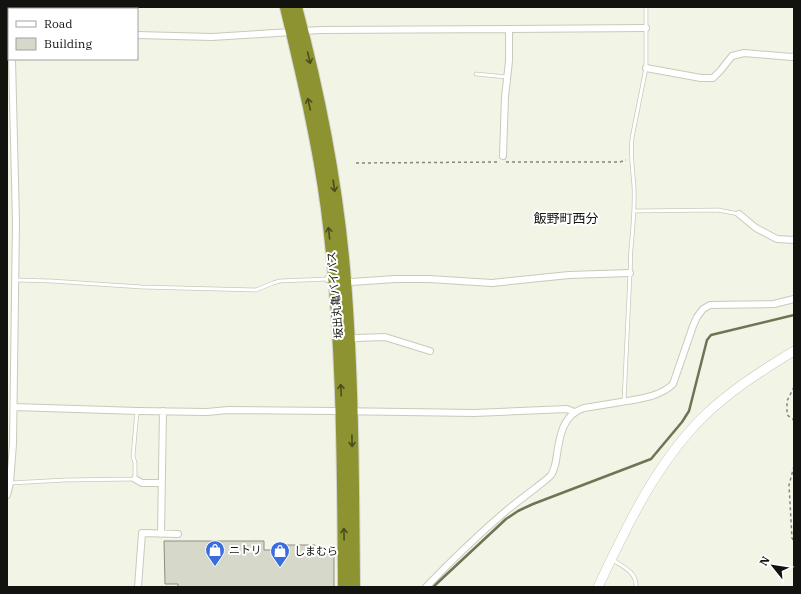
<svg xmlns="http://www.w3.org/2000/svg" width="801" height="594" font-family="'IBM Plex Serif','Noto Sans JP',serif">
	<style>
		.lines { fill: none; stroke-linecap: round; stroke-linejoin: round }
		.stream { stroke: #707354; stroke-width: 2.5 }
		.building { fill: #d6d8ca; stroke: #8d8f81 }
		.lane-casing { stroke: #c8cabc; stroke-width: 4.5 }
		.street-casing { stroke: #c8cabc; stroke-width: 8 }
		.secondary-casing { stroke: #c8cabc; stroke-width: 10 }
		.highway-casing { stroke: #d4d5d4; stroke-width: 14 }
		.path { stroke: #86877d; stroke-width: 1.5; stroke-dasharray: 3 3; stroke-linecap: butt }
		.lane { stroke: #fff; stroke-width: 3 }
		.street { stroke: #fff; stroke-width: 6 }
		.secondary { stroke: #fff; stroke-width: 9 }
		.highway { stroke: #8c9330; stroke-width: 12 }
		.oneway { stroke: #494d1d }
		.labels { text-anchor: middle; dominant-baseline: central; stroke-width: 4; stroke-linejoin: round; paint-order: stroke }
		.street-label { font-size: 11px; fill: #12130e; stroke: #fff }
		.poi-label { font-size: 11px; fill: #12130e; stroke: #fff; text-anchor: start }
		.quarter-label { font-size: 13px; fill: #12130e; stroke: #fff }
	</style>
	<rect width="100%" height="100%" fill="#f2f4e5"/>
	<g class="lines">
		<path class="stream" d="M433,587L506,519L518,511L533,504L651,459L682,422L689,411L707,340L711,335L794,315"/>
	</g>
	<path class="building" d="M164,541H264V550H282L283,545H315L314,550H334V587H178V584H165Z"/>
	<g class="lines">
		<g class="lane-casing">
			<path id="lane" d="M476,74L507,77
				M634,211L718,210L739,214
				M16,280L51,281L142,287L256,290L273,283L280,281L328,279
				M624,401L630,273C631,265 630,257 631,249C633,228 635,208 634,187C633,171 630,155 632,138L646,68V7
				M10,483L65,480L135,479V463L133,456L137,411
				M613,560C623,567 637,572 636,587"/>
		</g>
		<g class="street-casing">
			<path id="street" d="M11,9L12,7
				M302,31L321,30L509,29L646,28
				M137,35L212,37L292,32
				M646,68L701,78H713L720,71L732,56L744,53L792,57L794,56
				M503,156L505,97L509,61V29
				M739,214L756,228L777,239L794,240
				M328,279L345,280L351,282L395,279H429L492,283L569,275L630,273
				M349,341L356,338L385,337L430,351
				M14,407L138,411L207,412L228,410L334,411L474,413L567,409L574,412
				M135,479L142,483H162
				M7,495L10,483L13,444L16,222L12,59
				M161,534L163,411
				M138,587L142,533L178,534
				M426,587C451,561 478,535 506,511C516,503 526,495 537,487C541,483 547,480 551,475C554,471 555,465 556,461C559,440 561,415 584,408C596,406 609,404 621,402C639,399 660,397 673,384L693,326L697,317L703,309L710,305L774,304L794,299"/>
		</g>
		<g class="secondary-casing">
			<path id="secondary" d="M598,587C626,528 654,467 701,419C728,392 761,371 794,351"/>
		</g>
		<g class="highway-casing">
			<path id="highway" d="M286,7C302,74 318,141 327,209C343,334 343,461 344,587
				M296,7C320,97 338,189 345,281C353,383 353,485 354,587"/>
		</g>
		<path class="path" d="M506,162H620L626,160
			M356,163L500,162
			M794,387L787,401V415L793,419L794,422
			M794,466L789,485L792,538L794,542"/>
		<use href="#lane" class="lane"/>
		<use href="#street" class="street"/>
		<use href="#secondary" class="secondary"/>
		<use href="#highway" class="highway"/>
	</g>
	<defs><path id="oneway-shaft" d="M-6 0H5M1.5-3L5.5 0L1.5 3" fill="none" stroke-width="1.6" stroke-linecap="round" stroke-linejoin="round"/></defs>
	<g class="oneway">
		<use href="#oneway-shaft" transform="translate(309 58) rotate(77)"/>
		<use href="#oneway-shaft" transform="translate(309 104) rotate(-102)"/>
		<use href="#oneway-shaft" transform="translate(334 186) rotate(82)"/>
		<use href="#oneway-shaft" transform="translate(329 233) rotate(-96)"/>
		<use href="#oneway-shaft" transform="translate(341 390) rotate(-93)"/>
		<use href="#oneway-shaft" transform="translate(352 441) rotate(89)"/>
		<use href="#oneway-shaft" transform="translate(344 534) rotate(-91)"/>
	</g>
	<defs>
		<g id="shop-pin" transform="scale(1)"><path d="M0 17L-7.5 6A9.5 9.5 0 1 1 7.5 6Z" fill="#3a6ddd" stroke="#fff"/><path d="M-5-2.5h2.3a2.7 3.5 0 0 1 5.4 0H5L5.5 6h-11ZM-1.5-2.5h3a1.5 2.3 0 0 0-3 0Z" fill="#fff"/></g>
	</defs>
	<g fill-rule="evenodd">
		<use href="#shop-pin" x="215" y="550"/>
		<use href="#shop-pin" x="280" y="551"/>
	</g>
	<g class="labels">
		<g class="street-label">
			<text transform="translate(335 295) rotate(-95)">坂出丸亀バイパス</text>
		</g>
		<g class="poi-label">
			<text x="229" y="550">ニトリ</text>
			<text x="294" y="551">しまむら</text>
		</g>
		<g class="quarter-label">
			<text x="566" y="218">飯野町西分</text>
		</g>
	</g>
	<rect width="801" height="594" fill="none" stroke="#12130e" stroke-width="16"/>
	<rect x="8" y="8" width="130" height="52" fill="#ffffff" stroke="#a0a19f"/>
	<rect x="16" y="21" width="20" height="6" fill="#ffffff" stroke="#a0a19f"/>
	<text x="44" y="28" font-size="12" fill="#12130e">Road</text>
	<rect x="16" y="38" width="20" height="12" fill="#d6d8ca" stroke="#a0a19f"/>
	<text x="44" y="48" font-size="12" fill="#12130e">Building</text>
	<g transform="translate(773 566) rotate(300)" stroke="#ffffff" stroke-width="3" paint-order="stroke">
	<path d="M0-3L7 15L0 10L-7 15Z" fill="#12130e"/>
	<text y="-6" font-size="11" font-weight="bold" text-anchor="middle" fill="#12130e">N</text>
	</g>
</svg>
